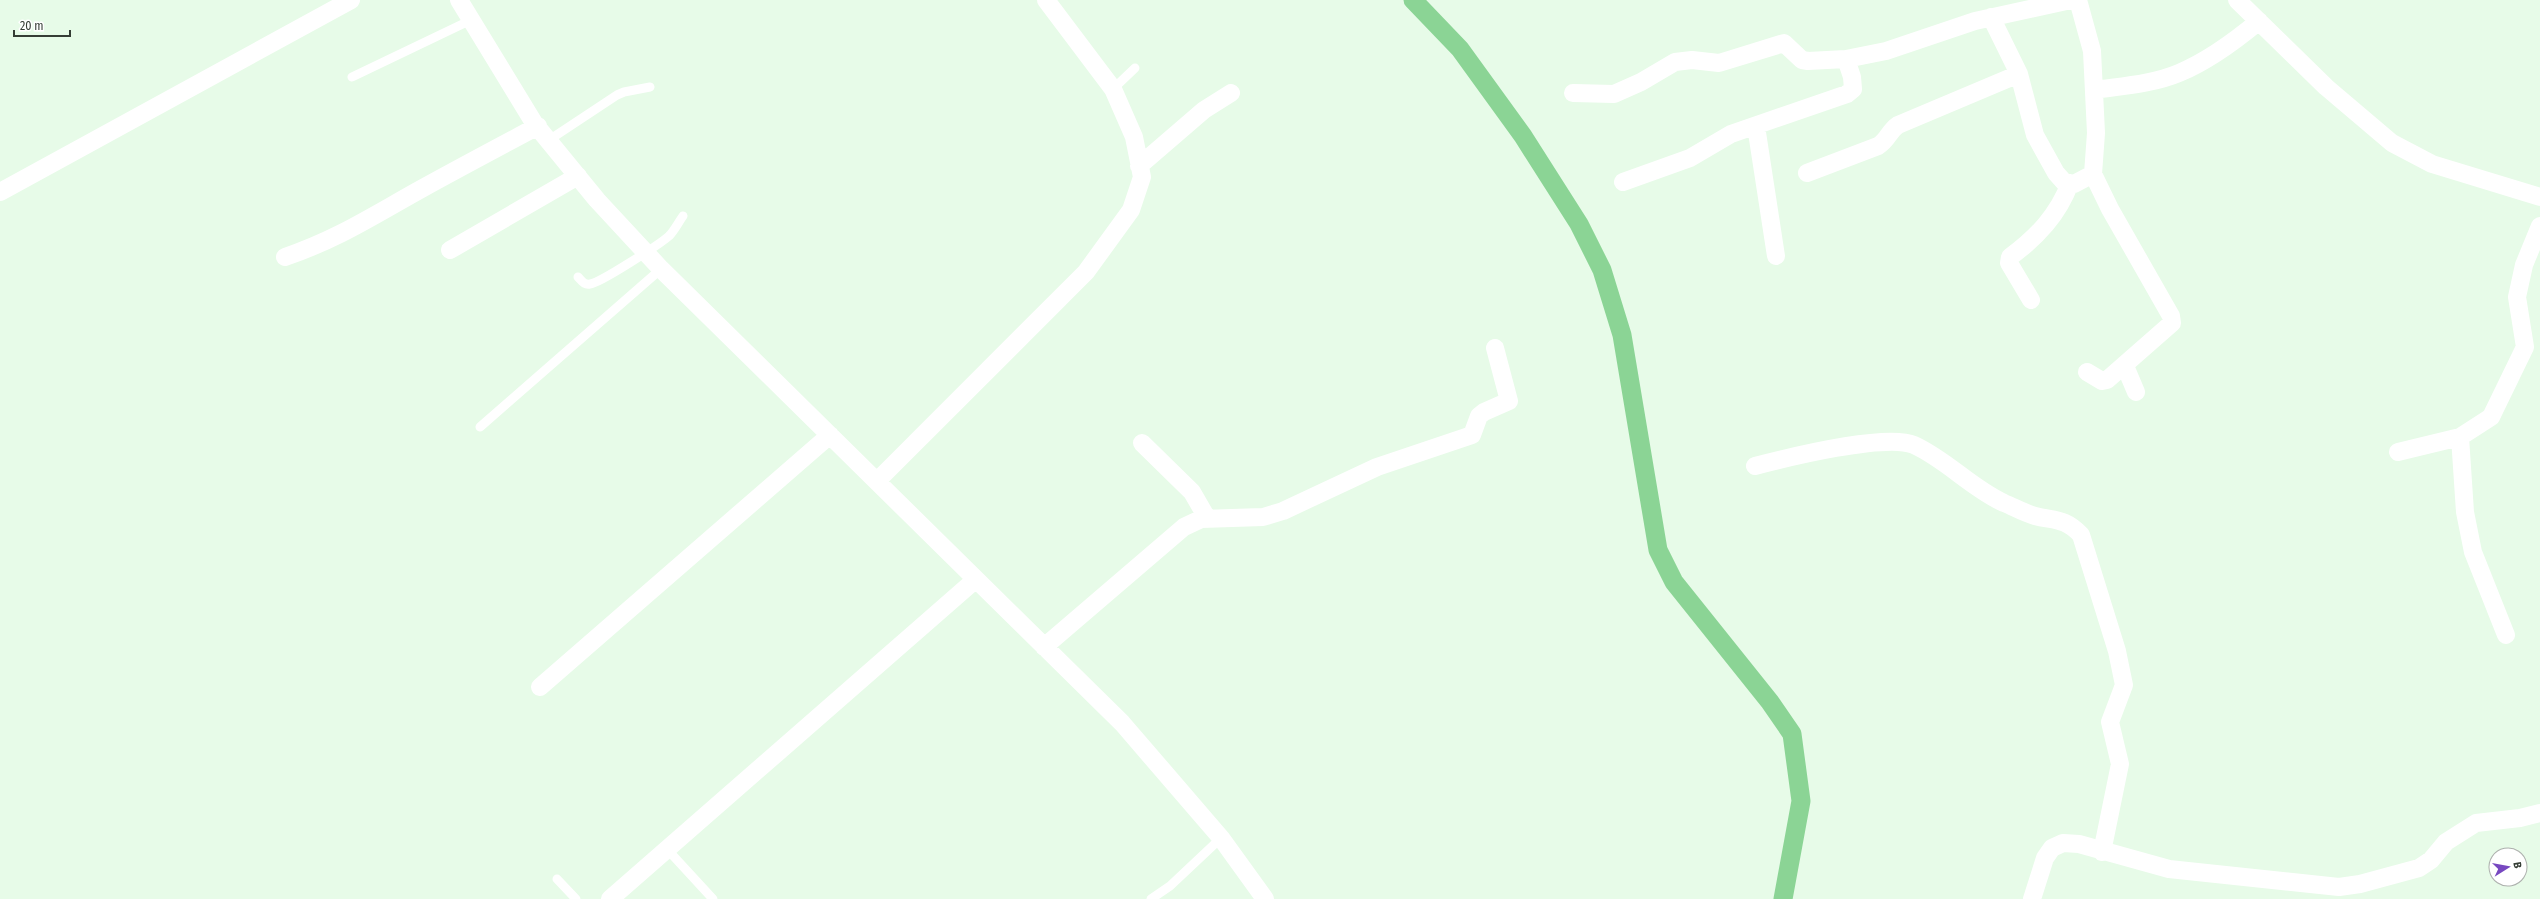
<svg xmlns="http://www.w3.org/2000/svg" width="2540" height="899" font-family="'Fira Sans Condensed',sans-serif">
	<style>
		.lines { fill: none; stroke-linecap: round; stroke-linejoin: round }
		.canal { stroke: #8bd495; stroke-width: 19 }
		.service { stroke: #fff; stroke-width: 9 }
		.minor { stroke: #fff; stroke-width: 18 }
	</style>
	<rect width="100%" height="100%" fill="#e7fbe8"/>
	<g class="lines">
		<path class="canal" d="M1413,0L1460,49L1523,136L1579,224L1602,270L1622,335L1658,550L1674,582L1770,702L1792,734L1801,801L1783,899"/>
		<path class="service" d="M352,77L471,20
			M1113,89L1135,68
			M549,140L617,95L624,92L650,87
			M578,277C582,281 584,285 590,284C600,283 660,244 669,236C674,231 678,223 683,216
			M480,427L661,269
			M666,848L713,899
			M557,879L576,899
			M1151,899L1170,886L1221,838"/>
		<path class="minor" d="M459,0L534,123L597,200L661,269L1122,723L1221,838L1265,899
			M2078,0L2092,51L2096,133L2093,174L2110,209L2171,316L2172,323L2107,380L2102,381L2087,372
			M2237,0L2326,87L2392,143L2432,164L2540,197
			M1991,17L2019,74L2035,135L2056,173L2064,182L2074,184L2093,174
			M2095,90C2122,86 2153,84 2179,73C2208,61 2235,41 2259,21
			M1573,93L1614,94L1641,82L1675,62L1692,60L1719,63L1784,43L1802,60L1808,61L1846,59L1886,51L1975,21L2071,0
			M1756,126L1776,256
			M1139,166L1204,110L1231,93
			M1807,173L1878,146C1888,140 1889,131 1898,125L2019,74
			M1623,182L1690,158L1731,134L1847,94L1853,89L1852,77L1846,59
			M0,192L351,0
			M450,250L578,176
			M285,257C338,239 374,215 423,188C461,167 499,147 538,126
			M2031,300L2009,263L2010,257C2037,237 2058,215 2070,183
			M2125,366L2136,392
			M2460,437L2465,512L2473,552L2506,635
			M1142,443L1192,492L1207,518
			M2398,452L2460,437L2491,417L2525,347L2517,297L2524,265L2540,226
			M1755,466C1786,458 1886,433 1914,445C1947,460 1971,488 2004,503C2014,507 2024,513 2035,516C2055,521 2065,518 2081,535L2117,651L2124,685L2110,722L2120,764L2102,852
			M877,481L1086,272L1131,210L1142,177L1134,137L1113,89L1046,0
			M1044,647L1184,527L1201,519L1263,517L1283,511L1377,467L1472,435L1479,416L1484,412L1509,401L1495,348
			M540,687L830,435
			M610,899L975,580
			M2032,899L2045,858L2052,848L2063,843L2079,844L2169,869L2339,887L2360,884L2419,868L2431,860L2446,842L2476,823L2520,818L2540,813"/>
	</g>
	<g transform="translate(2508 867) rotate(79)"><circle r="19" fill="#ffffff" stroke="#aeb1ae"/>
	<path d="M0-3L7 15L0 10L-7 15Z" fill="#7748c0"/>
	<text y="-6" font-size="11" font-weight="bold" text-anchor="middle" fill="#353d35">B</text>
	</g>
	<path d="M14 30v6h56v-6" fill="none" stroke="#353d35" stroke-width="2"/>
	<text x="20" y="30" font-size="12" fill="#353d35" stroke="#ffffff" stroke-width="3" paint-order="stroke">20 m</text>
</svg>
